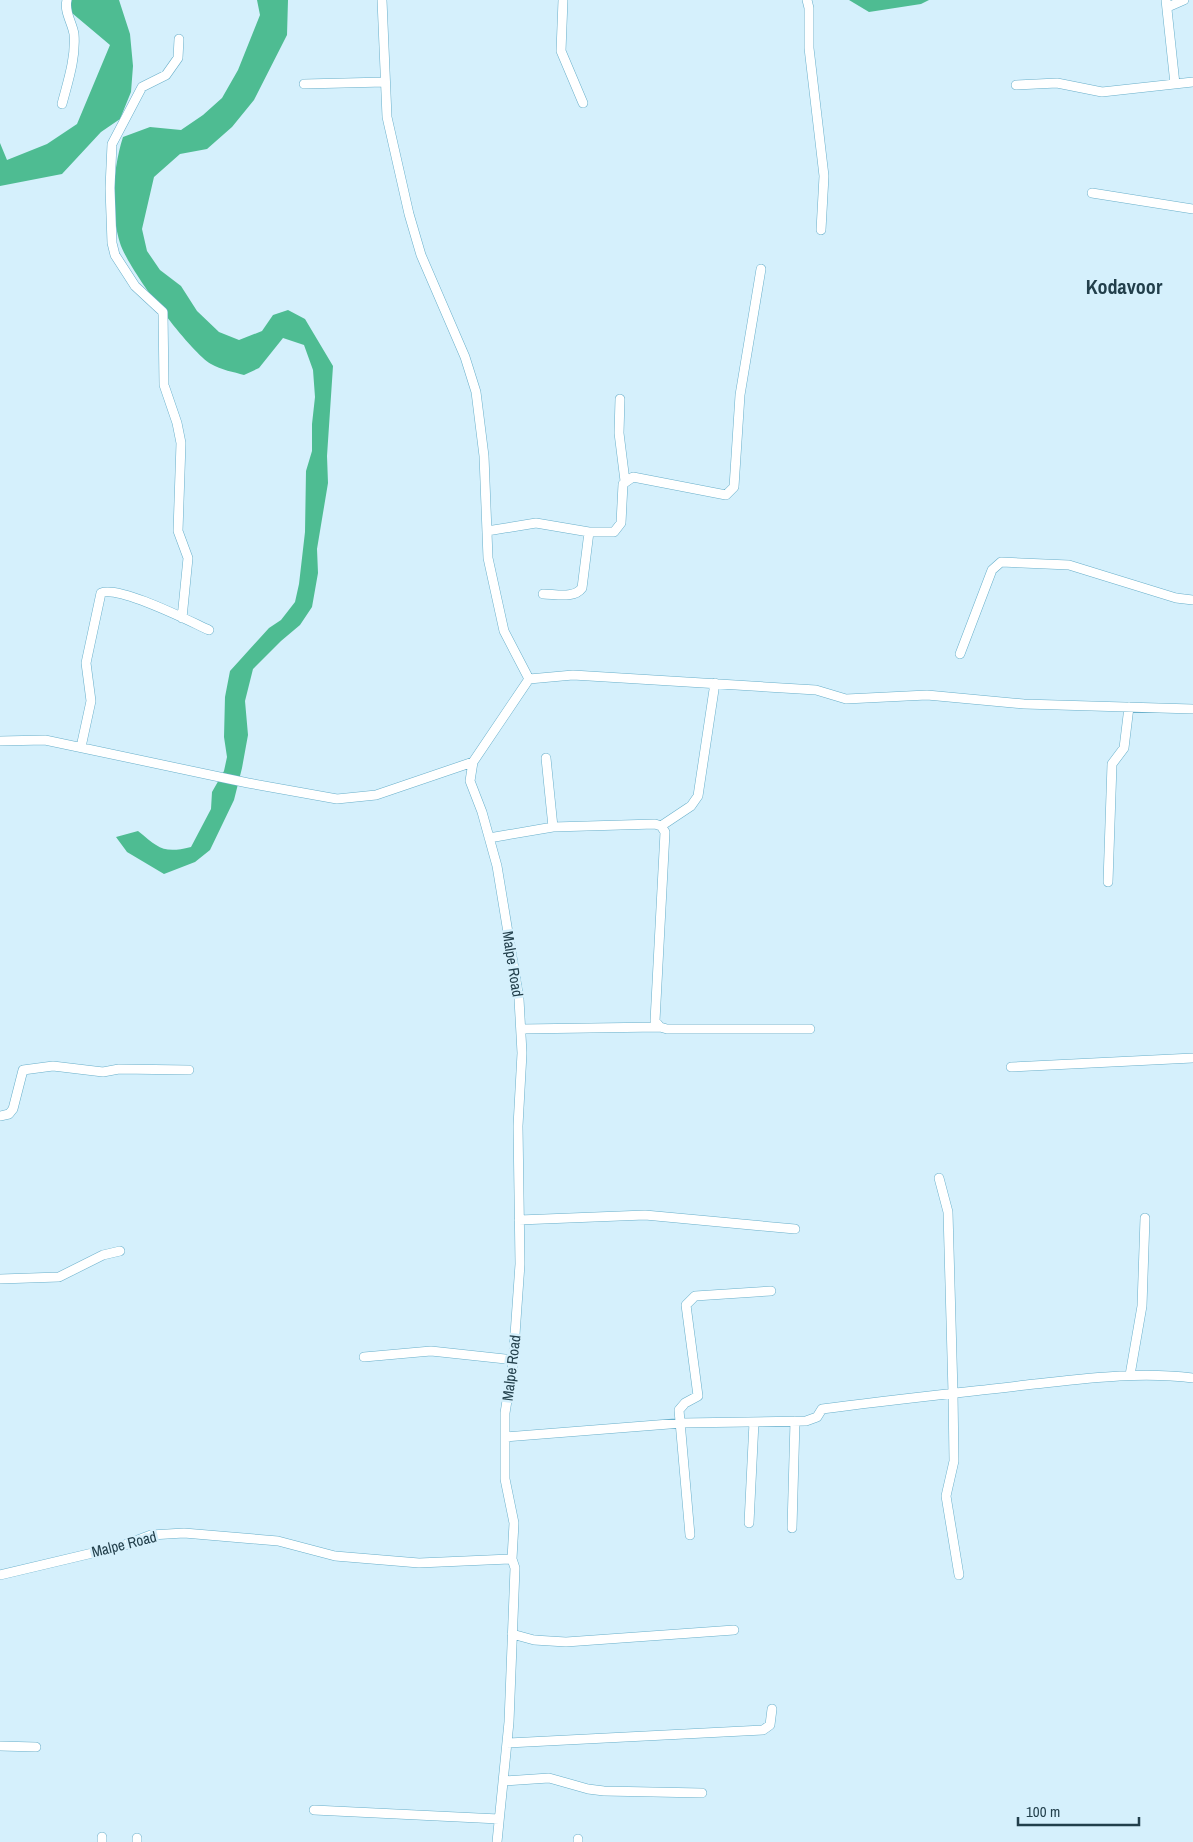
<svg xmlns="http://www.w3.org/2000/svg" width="1193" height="1842" font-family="'Archivo Narrow',sans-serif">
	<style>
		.water { fill: #4ebc92 }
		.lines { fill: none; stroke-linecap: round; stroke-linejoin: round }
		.minor-casing { stroke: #68afca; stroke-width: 10 }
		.minor { stroke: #fff; stroke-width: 9 }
		.labels { text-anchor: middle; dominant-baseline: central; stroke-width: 5; stroke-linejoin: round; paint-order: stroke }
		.street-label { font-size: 15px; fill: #223f4b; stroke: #d5f0fc }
		.district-label { font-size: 20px; font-weight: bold; fill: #223f4b; stroke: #d5f0fc }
	</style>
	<rect width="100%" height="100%" fill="#d5f0fc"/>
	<path class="water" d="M71,0H119L130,34L133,66L131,92L120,119L101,132L62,174L0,186V143L7,160L47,144L77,124L110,45L66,8Z
		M257,0H288L287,35L254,100L232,127L207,149L180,154L154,177L142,229L147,251L160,270L181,286L197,311L219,332L239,340L262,331L273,315L288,310L305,319L333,366L327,456L328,483L317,549L318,573L312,607L300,625L281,641L253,669L245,701L248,735L242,768L234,800L210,850L195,862L164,874L127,852L116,837L138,831C159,848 163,854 191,847L211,809L212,792L224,771L227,757L224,737L225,697L230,671L269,628L281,620L295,602L299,584L305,532L306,471L312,451V424L315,397L313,370L304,345L283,338L259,368L244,375C234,372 221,370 211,364C189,351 127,267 120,243C110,211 113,168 123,137L150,127L181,130L203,115L222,98L238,70L260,15Z
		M849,0H929L921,4L869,12Z"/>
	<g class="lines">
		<g class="minor-casing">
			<path id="minor" d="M382,0L387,117L409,214L421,255L465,357L476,392L484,456L488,558L504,631L529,679
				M563,0L561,51L583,103
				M807,0L809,8V48L824,176L821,230
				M1166,0L1175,84
				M1168,7L1184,0
				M179,39L178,58L166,75L142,87L112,144L110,188L112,243L115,255L135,286L163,312L164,385L177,423L181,443L178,531L188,558L182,618
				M304,84L385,82
				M1016,85L1057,83L1102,92L1193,82
				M62,104C68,81 76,58 74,34C72,22 64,12 67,0
				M1092,193L1193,209
				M620,399L619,433L625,481
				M487,531L536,523L589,532H614L621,523L623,484L633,477L726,495L734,487L740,395L761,269
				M543,594C555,594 574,599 582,588L589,532
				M960,654L992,570L1001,562L1069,565L1176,598L1193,600
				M529,679L573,675L816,690L846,699L927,695L1024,704L1193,709
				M0,741L45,740L248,783L337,799L376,795L473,762
				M81,747L91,701L86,663L101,593C119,585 189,621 209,630
				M546,758L553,827
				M661,826L691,806L698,796L715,683
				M489,838L553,827L655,824L661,826L665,832L655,1021L660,1027L667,1029H810
				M1108,882L1112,764L1124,748L1129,707
				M521,1029L660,1027
				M1011,1067L1193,1058
				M0,1116L9,1114L13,1109L23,1070L53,1066L103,1072L119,1069L189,1070
				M939,1178L948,1212L953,1393L954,1461L946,1496L959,1575
				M519,1220L645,1215L795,1229
				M0,1279L59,1277L103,1255L120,1251
				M364,1357L431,1351L514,1360
				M1130,1375L1142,1306L1145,1218
				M505,1437L682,1423L806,1421L817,1417L822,1409C890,1400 958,1393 1026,1385C1082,1379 1137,1371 1193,1378
				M749,1523L754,1422
				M792,1528L795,1421
				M690,1535L679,1410L685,1403L698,1396L686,1305L695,1296L771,1291
				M0,1575L122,1546L151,1535L184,1533L278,1541L335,1556L419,1563L512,1559L514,1523L505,1479V1413L513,1363L520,1264L518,1126L522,1053L519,999L497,866L482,812L470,781L473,762L529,679
				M512,1634L534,1640L566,1642L734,1630
				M507,1743L763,1730L770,1725L772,1709
				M0,1746L36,1747
				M503,1781L549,1778L588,1789L604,1791L702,1793
				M314,1810L499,1819
				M578,1839V1842
				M102,1842V1837
				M137,1842V1838
				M497,1842L509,1722L515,1568L512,1559"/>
		</g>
		<use href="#minor" class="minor"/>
	</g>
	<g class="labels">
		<g class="street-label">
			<text transform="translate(513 964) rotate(81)">Malpe Road</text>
			<text transform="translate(511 1368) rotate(-83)">Malpe Road</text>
			<text transform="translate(124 1544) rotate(-14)">Malpe Road</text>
		</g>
		<g class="district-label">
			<text x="1124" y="286">Kodavoor</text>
		</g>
	</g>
	<path d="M1018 1817v8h121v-8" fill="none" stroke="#223f4b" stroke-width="2.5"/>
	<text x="1026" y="1817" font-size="15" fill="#223f4b" stroke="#d5f0fc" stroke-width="4" paint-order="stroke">100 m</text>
</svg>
